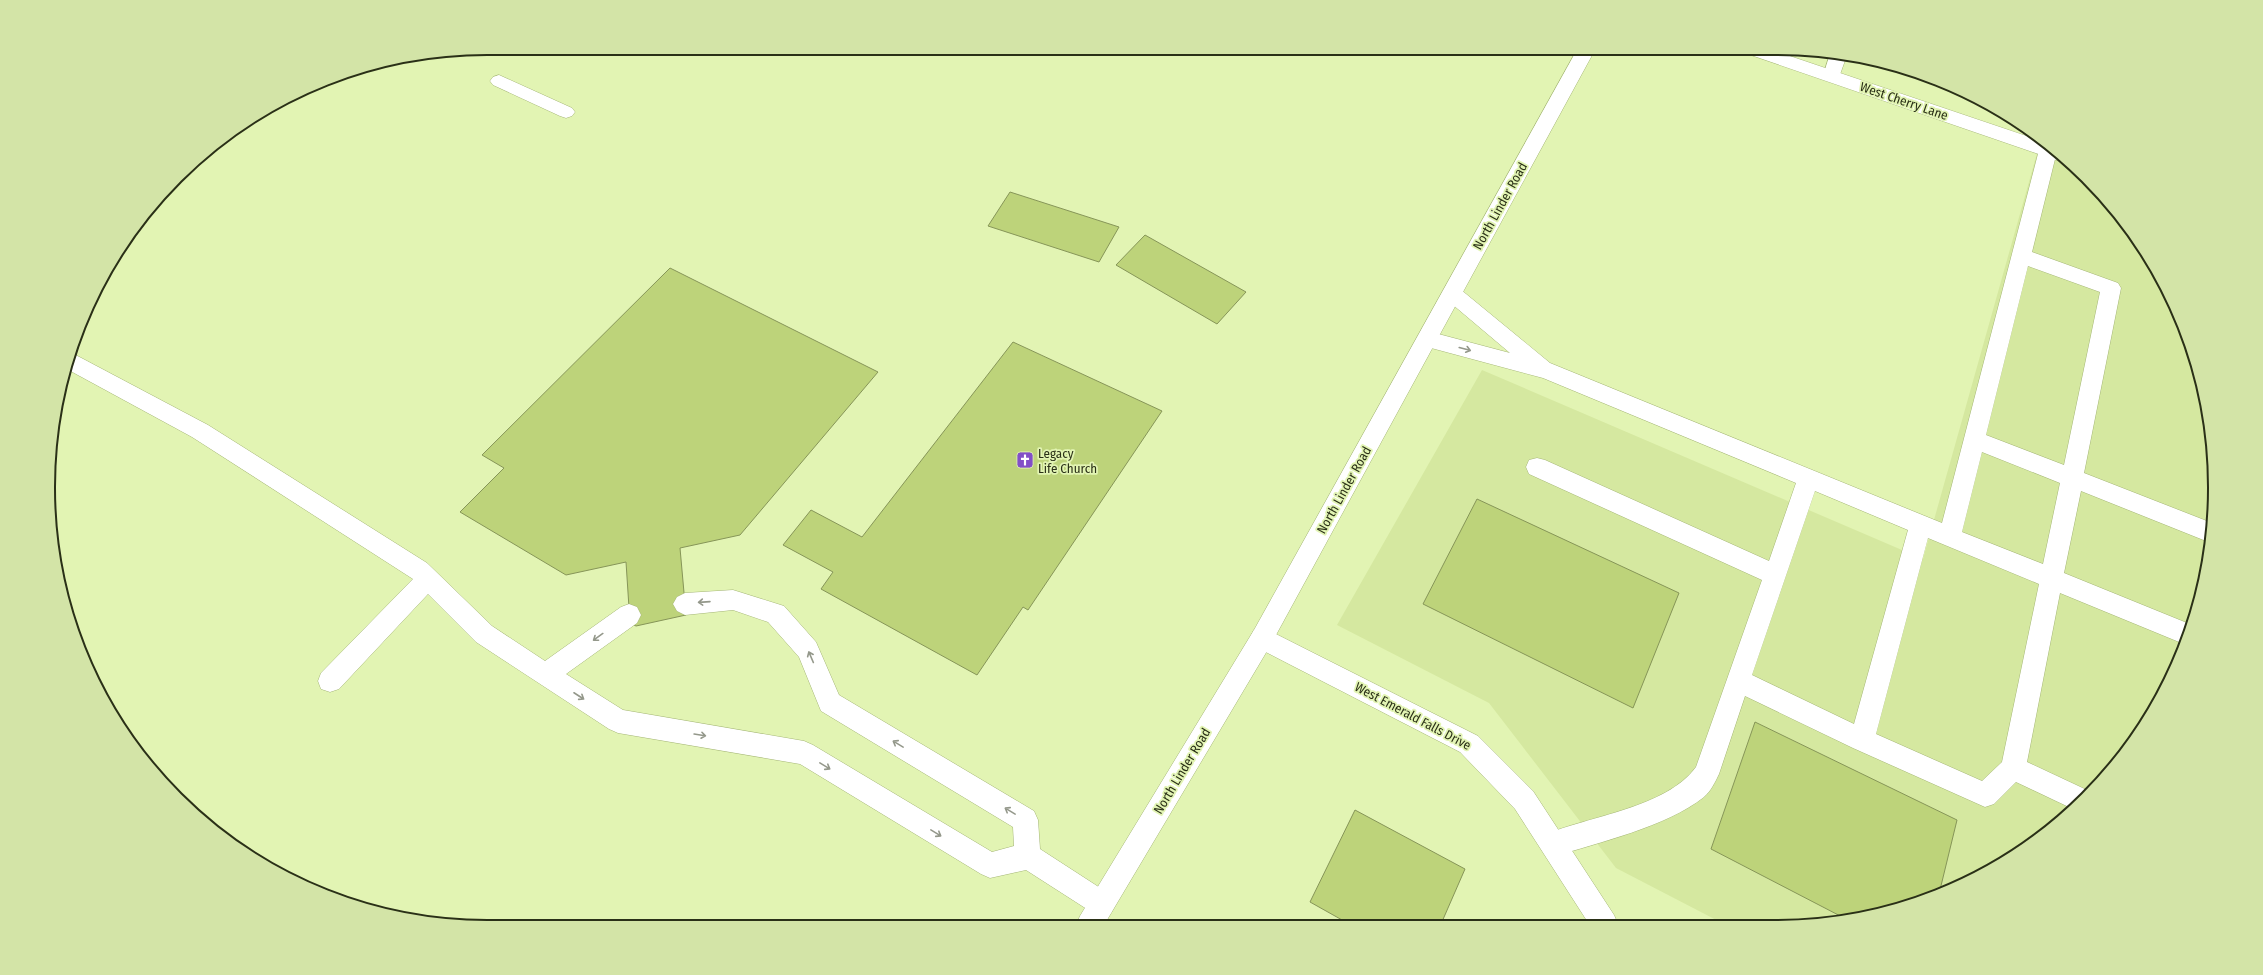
<svg xmlns="http://www.w3.org/2000/svg" width="2263" height="975" font-family="'Fira Sans Condensed',sans-serif">
	<style>
		.built { fill: #d5e8a0 }
		.building { fill: #bdd37a; stroke: #869558 }
		.lines { fill: none; stroke-linecap: round; stroke-linejoin: round }
		.lane-casing { stroke: #a5b677; stroke-width: 1 }
		.street-casing { stroke: #a5b677; stroke-width: 1 }
		.secondary-casing { stroke: #a5b677; stroke-width: 1 }
		.lane { fill: #fff; fill-rule: evenodd }
		.street { fill: #fff; fill-rule: evenodd }
		.secondary { fill: #fff; fill-rule: evenodd }
		.oneway { stroke: #94988b }
		.labels { text-anchor: middle; dominant-baseline: central; stroke-width: 3.5; stroke-linejoin: round; paint-order: stroke }
		.street-label { font-size: 13px; fill: #2a3017; stroke: #e2f4b3 }
		.poi-label { font-size: 13px; fill: #2a3017; stroke: #e2f4b3; text-anchor: start }
		.rim { fill: none; stroke: #2a3017; stroke-width: 2 }
	</style>
	<rect width="100%" height="100%" fill="#e2f4b3"/>
	<path class="built" d="M2041,139L2065,157L2124,220L2170,293L2200,374L2214,459L2211,545L2192,629L2141,732L2065,818L1970,882L1917,904L1833,923L1724,924L1616,868L1489,703L1337,625L1482,370L1923,559Z"/>
	<path class="building" d="M1010,192L1119,227L1099,262L988,226Z
		M1145,235L1246,292L1217,324L1116,265Z
		M670,268L878,372L740,535L680,548L686,615L636,626L630,623L626,562L566,575L460,512L504,468L482,455Z
		M1013,342L1162,411L1028,610L1023,607L977,675L821,589L833,572L783,545L811,510L862,537Z
		M1477,499L1679,593L1633,708L1423,604Z
		M1755,722L1957,820L1939,894L1917,904L1848,920L1711,849Z
		M1355,810L1465,869L1441,924L1351,925L1310,902Z"/>
	<g class="lines">
		<g class="lane-casing">
			<path id="lane" d="M1830,54L1847,55L1838,80L1832,82L1826,80L1823,76Z
				M499,75L572,108L575,112L572,116L566,118L560,116L493,85L490,81L493,77Z
				M2047,144L2057,151L2032,252L2118,283L2121,288L2084,473L2212,523L2211,543L2081,491L2064,573L2192,625L2184,644L2060,593L2027,762L2089,791L2073,809L2016,782L1994,804L1985,807L1853,748L1745,696L1719,774C1715,782 1711,791 1704,797C1666,827 1599,842 1553,857L1544,853L1540,844L1544,835C1589,816 1666,808 1696,767L1762,580L1529,474L1526,467L1529,460L1537,458L1545,460L1769,561L1796,483L1543,378L1420,345L1417,339L1420,333L1427,331L1510,353L1446,299L1443,294L1446,289L1453,286L1460,289L1550,363L1942,523L2039,150L2041,145ZM2028,266L2100,292L2064,465L1986,435ZM1982,452L2060,483L2043,564L1962,532ZM1815,491L1908,530L1854,724L1752,675ZM1928,538L2039,584L2002,762L1982,781L1876,734Z
				M70,352L208,425L427,563L492,626L545,661L621,607L629,604L637,607L641,615L637,623L566,674L623,710L804,741L813,745L992,852L1014,846L1013,827L821,711L799,657L768,622L733,610L685,615L677,611L673,604L677,597L685,593L733,590L784,606L816,642L839,695L1034,811L1038,820L1040,849L1111,895L1115,904L1111,913L1102,917L1093,913L1026,870L990,878L981,874L800,764L618,733L609,729L476,642L428,594L339,689L330,692L321,689L318,681L321,673L413,579L192,437L65,368Z"/>
		</g>
		<g class="street-casing">
			<path id="street" d="M1262,627L1478,736L1533,791L1614,915L1618,924H1589L1515,809L1460,752L1254,646L1250,638L1254,630Z"/>
		</g>
		<g class="secondary-casing">
			<path id="secondary" d="M1578,48H1596L1270,646L1104,925H1076L1080,916L1254,630Z
				M1739,48H1766L2044,142L2067,158L2060,161L2053,159L1742,52Z"/>
		</g>
		<use href="#lane" class="lane"/>
		<use href="#street" class="street"/>
		<use href="#secondary" class="secondary"/>
	</g>
	<defs><path id="oneway-shaft" d="M-6 0H5M1.5-3L5.5 0L1.5 3" fill="none" stroke-width="1.6" stroke-linecap="round" stroke-linejoin="round"/></defs>
	<g class="oneway">
		<use href="#oneway-shaft" transform="translate(1465 349) rotate(15)"/>
		<use href="#oneway-shaft" transform="translate(704 602) rotate(176)"/>
		<use href="#oneway-shaft" transform="translate(598 637) rotate(144)"/>
		<use href="#oneway-shaft" transform="translate(811 657) rotate(-113)"/>
		<use href="#oneway-shaft" transform="translate(579 696) rotate(33)"/>
		<use href="#oneway-shaft" transform="translate(700 735) rotate(9)"/>
		<use href="#oneway-shaft" transform="translate(898 744) rotate(-149)"/>
		<use href="#oneway-shaft" transform="translate(825 766) rotate(31)"/>
		<use href="#oneway-shaft" transform="translate(1010 811) rotate(-149)"/>
		<use href="#oneway-shaft" transform="translate(936 833) rotate(31)"/>
	</g>
	<defs>
		<g id="church-square" transform="scale(0.9)"><rect x="-9" y="-9" width="18" height="18" rx="4" fill="#824fc7" stroke="#e2f4b3"/><path d="M-1.2-6h2.4v3.5h3.3v2.4h-3.3V6h-2.4V-.1h-3.3v-2.4h3.3Z" fill="#fff"/></g>
	</defs>
	<g fill-rule="evenodd">
		<use href="#church-square" x="1025" y="460"/>
	</g>
	<g class="labels">
		<g class="street-label">
			<text transform="translate(1904 101) rotate(19)">West Cherry Lane</text>
			<text transform="translate(1500 206) rotate(-61)">North Linder Road</text>
			<text transform="translate(1344 490) rotate(-61)">North Linder Road</text>
			<text transform="translate(1413 716) rotate(28)">West Emerald Falls Drive</text>
			<text transform="translate(1182 771) rotate(-59)">North Linder Road</text>
		</g>
		<g class="poi-label">
			<text x="1038" y="453">Legacy<tspan x="1038" dy="15">Life Church</tspan></text>
		</g>
	</g>
	<path d="M0 0H2263V975H0ZM487 55H1776A432 432 0 0 1 2208 487V488A432 432 0 0 1 1776 920H487A432 432 0 0 1 55 488V487A432 432 0 0 1 487 55Z" fill="#d3e4a7" fill-rule="evenodd"/>
	<path class="rim" d="M487 55H1776A432 432 0 0 1 2208 487V488A432 432 0 0 1 1776 920H487A432 432 0 0 1 55 488V487A432 432 0 0 1 487 55Z"/>
</svg>
